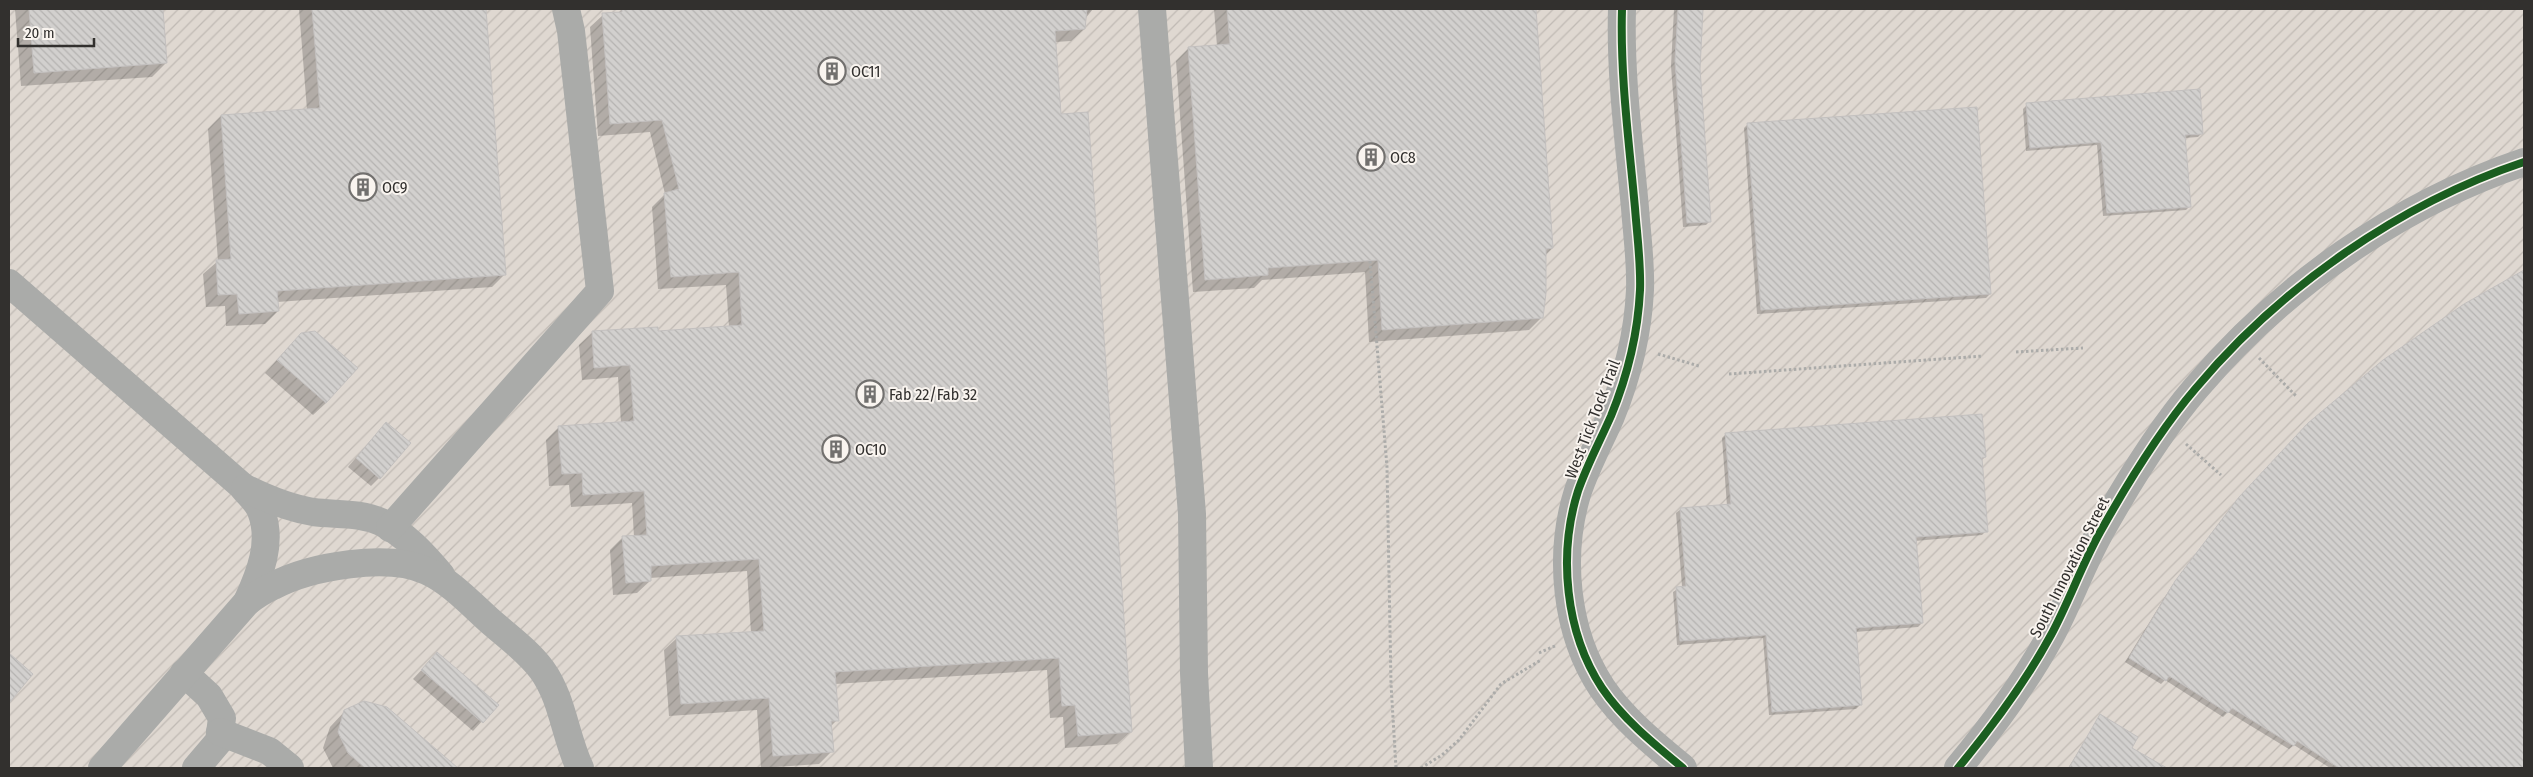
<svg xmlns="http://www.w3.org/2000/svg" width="2533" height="777" viewBox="0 0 2533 777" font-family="'Fira Sans Condensed',sans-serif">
<defs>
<pattern id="industrial-furrows" width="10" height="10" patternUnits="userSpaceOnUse" patternTransform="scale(1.25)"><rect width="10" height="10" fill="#dfd8d1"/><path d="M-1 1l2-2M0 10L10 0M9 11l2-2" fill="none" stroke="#c0bab4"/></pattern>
<pattern id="building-back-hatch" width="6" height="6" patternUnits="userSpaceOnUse" patternTransform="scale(1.25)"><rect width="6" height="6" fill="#d2d0ce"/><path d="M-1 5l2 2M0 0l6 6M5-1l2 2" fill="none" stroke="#b5b3b1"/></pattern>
</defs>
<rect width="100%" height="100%" fill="#eae7e4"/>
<rect fill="url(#industrial-furrows)" x="9" y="9" width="2515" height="759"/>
<g fill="#0003">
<path d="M15,9H162L166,63L152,77L21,86Z"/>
<path d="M299,9H485L505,274L492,287L277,302L278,311L265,324L226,326L225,306L206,307L203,274L218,261L208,129L221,116L307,110Z"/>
<path d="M622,9H1093L1085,19L1084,29L1071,41L1055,42L1060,115L1130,732L1117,744L1065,748L1063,717L1050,718L1047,670L835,684L837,720L830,727L832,751L819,764L761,768L757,710L669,716L664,650L677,638L751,633L747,571L650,578V581L637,593L613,595L610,550L623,537H634L632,503L571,507L569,485L549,486L546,440L559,427L621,423L618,377L582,380L579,345L592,333L657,332L729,327L726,285L658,289L652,207L665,194L650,132L598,136L590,27L603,15L617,14Z"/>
<path d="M1214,9H1535L1552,248L1545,255L1542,317L1529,330L1369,342L1365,272L1262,280L1254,288L1193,292L1176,61L1189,48L1217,46Z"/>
<path d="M1674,9H1702L1698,69L1710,221L1706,225L1683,227L1671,66Z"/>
<path d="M2027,105L2202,133L2198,137L2184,138L2190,206L2186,210L2103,216L2097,145L2026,151L2023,109Z"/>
<path d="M1748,124L1990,294L1986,298L1757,314L1744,128Z"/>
<path d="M2524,272V323L2521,325L2524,331V404L2517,409L2524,419V768H2330L2294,745L2289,749L2228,712L2223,717L2165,680L2161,684L2125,662L2171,587L2236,501L2465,305Z"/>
<path d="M301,334L326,403L313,415L265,373Z"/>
<path d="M378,432L379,478L371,486L348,467Z"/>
<path d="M1726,434L1985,457L1981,461L1986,531L1982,535L1915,541L1922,623L1918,627L1855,632L1860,705L1856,709L1769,715L1763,638L1677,645L1673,592L1682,586L1676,513L1681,509L1727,506L1722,438Z"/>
<path d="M429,662L497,705L473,731L413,679Z"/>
<path d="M386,709L456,768H333L323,748L330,727L345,711Z"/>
<path d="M2101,716L2130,748L2165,768H2068Z"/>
</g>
<g fill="url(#building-back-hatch)" stroke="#c3c0bf">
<path d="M29,9H163L167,63L34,73Z"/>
<path d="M312,9H486L506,275L277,291L279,311L239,314L237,294L218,295L216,260L231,259L221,115L320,108Z"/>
<path d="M622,9H1087L1085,29L1055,31L1061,114L1088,112L1132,732L1078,736L1075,705L1062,706L1059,658L835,672L839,721H831L834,752L773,756L769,698L681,704L676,636L764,631L759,559L651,566V581L626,583L622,536L647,535L644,491L583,495L582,473L562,474L558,426L634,421L630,365L594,368L592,331L658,327V331L742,325L739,272L671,277L664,193L679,189L662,120L610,124L602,13L622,12Z"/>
<path d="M1227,9H1536L1553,248L1546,249V293L1543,318L1382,330L1378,260L1268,268V275L1205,280L1188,47L1230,44Z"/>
<path d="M1678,9H1703L1700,69L1711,222L1687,223L1675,61Z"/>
<path d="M2200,89L2203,134L2185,135L2191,207L2107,213L2101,142L2030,148L2026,103Z"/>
<path d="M1977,107L1991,294L1761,310L1747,123Z"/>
<path d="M2524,270V768H2339L2297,741L2294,746L2232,708L2228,713L2169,676L2166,681L2129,658L2175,581L2239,497L2308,423L2383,360L2464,304Z"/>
<path d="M315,331L358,368L326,403L277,360L301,333Z"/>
<path d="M1982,414L1986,457L1982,458L1988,532L1916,537L1923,623L1856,628L1862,705L1772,712L1766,635L1680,641L1676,587L1686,586L1680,508L1731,504L1725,433Z"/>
<path d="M386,422L411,443L380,479L356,458Z"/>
<path d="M437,652L499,705L483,723L421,670Z"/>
<path d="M9,653L33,674L9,703Z"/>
<path d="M364,701L387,707L458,768H365L348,753L338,732L344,710Z"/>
<path d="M2100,714L2138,737L2132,748L2167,768H2069Z"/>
</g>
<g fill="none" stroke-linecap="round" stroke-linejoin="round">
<g stroke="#ababa9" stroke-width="3" stroke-dasharray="2.5 2.5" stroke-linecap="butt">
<path d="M1370,261L1387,467L1391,684L1396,768"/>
<path d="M2016,352L2083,348"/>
<path d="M1658,354L1699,366"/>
<path d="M2259,358L2297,397"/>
<path d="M1729,374L1983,356"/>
<path d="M2186,444L2221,475"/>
<path d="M1539,653L1555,646"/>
<path d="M1421,768L1442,755L1459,740L1501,684L1541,660"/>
</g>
<g stroke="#aaaba9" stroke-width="28">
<path d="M1152,9L1192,514L1194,673L1199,768"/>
<path d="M1622,9C1620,75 1629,142 1635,208C1637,235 1641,263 1640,290C1638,332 1627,377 1611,416C1600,441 1587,465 1578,491C1558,554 1565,632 1602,688C1623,719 1654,744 1683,768"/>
<path d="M9,283L242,486C247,493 258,502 261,511C273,542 260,574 247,602"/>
<path d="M245,488C267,499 289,508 313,512C336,515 359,512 381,522C405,534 424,555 441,575"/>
<path d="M390,528L600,291L571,31L566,9"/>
<path d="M184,673L209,696L222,718L219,741L196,768"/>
<path d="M220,732L269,751L290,768"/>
<path d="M102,768L247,602C255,596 264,590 273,586C311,566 388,553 427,571C451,582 471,604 490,621C507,636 528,651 542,670C563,699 565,737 580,768"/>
<path d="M1958,768C1992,727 2025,683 2051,635C2070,600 2083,561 2103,527C2130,479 2160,430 2196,388C2281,287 2399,204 2524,162"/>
</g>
<g stroke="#f9f4ef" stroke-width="11">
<g id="cycleway">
<path d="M1622,9C1620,75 1629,142 1635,208C1637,235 1641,263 1640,290C1638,332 1627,377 1611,416C1600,441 1587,465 1578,491C1558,554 1565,632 1602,688C1623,719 1654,744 1683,768"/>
<path d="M1958,768C1992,727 2025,683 2051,635C2070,600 2083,561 2103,527C2130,479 2160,430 2196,388C2281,287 2399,204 2524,162"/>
</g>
</g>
<use href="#cycleway" stroke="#1b5e20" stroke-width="8"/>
</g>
<defs>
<g id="building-ring" transform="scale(1.4375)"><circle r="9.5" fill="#f9f4ef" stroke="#72706e" stroke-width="1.5"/><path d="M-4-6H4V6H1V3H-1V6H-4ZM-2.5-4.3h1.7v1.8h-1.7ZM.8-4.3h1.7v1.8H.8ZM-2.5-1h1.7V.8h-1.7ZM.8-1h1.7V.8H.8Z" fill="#72706e"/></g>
</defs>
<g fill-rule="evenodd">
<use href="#building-ring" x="832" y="71"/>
<use href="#building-ring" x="1371" y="157"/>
<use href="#building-ring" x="363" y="187"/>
<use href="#building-ring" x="870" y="394"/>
<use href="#building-ring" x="836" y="449"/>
</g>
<g text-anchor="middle" stroke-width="4" stroke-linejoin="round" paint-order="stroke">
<g font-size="16" fill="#32302e" stroke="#f9f4ef" text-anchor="start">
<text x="851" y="77">OC11</text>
<text x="1390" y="163">OC8</text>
<text x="382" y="193">OC9</text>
<text x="889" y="400">Fab 22/Fab 32</text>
<text x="855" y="455">OC10</text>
</g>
<g font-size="16" fill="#32302e" stroke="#f9f4ef">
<text transform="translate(1592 419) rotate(-69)" y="6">West Tick Tock Trail</text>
<text transform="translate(2069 567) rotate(-63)" y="6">South Innovation Street</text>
</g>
</g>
<rect width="2533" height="777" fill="none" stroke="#32302e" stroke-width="20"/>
<path d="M18 38v8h76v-8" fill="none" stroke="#32302e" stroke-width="2.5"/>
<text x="25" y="38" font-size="15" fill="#32302e" stroke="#f9f4ef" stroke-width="4" paint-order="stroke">20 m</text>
</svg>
